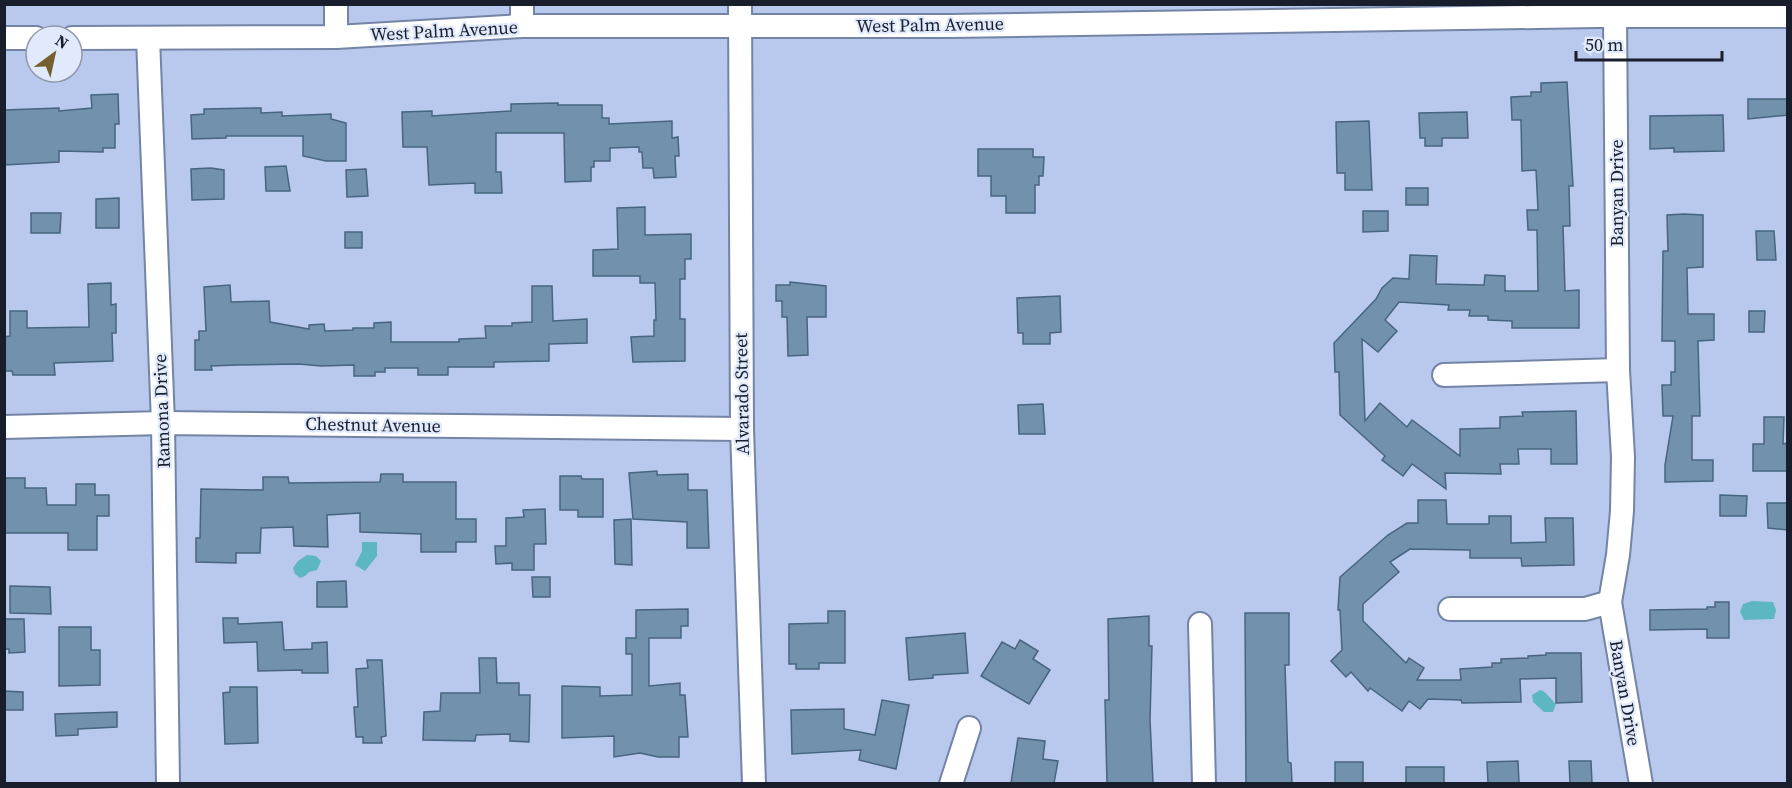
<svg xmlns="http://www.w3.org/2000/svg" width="1792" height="788" viewBox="0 0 1792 788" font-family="'Source Serif 4',serif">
<rect width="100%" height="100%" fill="#b8c9ed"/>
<g fill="#5cb7c1">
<path d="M362,542H377V556L365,571L355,565L362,551Z"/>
<path d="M307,555L316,556L321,561L317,570L309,572L305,576L300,578L295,574L293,568L298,561Z"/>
<path d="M1752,601L1773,602L1776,610L1774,619L1744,620L1740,612L1743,604Z"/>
<path d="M1540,690C1546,691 1551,700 1556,704L1553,712H1544L1533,702L1532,695Z"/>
</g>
<g fill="#7291ac" stroke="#47657e" stroke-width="1.5">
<path d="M1567,82L1573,186H1569L1570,226H1563L1565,291L1579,290V328H1512V321L1488,320V316H1469L1470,310H1448L1449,305L1399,302L1385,320L1397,331L1378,352L1362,339L1365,421L1380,403L1407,427L1412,420L1460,456V429L1500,428V417L1523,416L1522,412L1576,411L1577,464H1551V449H1518L1519,464H1500L1501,474L1445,473L1446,489L1412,464L1403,476L1382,460L1385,456L1340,415L1339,372H1335L1334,343L1376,299L1382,288L1393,278L1409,279L1410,255L1437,256L1436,284L1484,285L1485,275L1505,276V291H1538L1537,230H1528L1527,210H1538L1536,170L1522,171L1521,120H1512L1511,97L1531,96V92H1541V83Z"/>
<path d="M118,94L119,124H115V148H103V152L59,151V162L4,165V110L59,108V111L92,108L91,95Z"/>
<path d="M1748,99H1788V115L1748,119Z"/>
<path d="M558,103V105H602V118H609V124L672,121V138L678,137L679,156H675L676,177L654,178L653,168H643L642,152H639V147L610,148V161H594V167H591V181L565,182L564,133H496V172H501L502,193H475V183L429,185L427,147H403L402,112L432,111V116L511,111V104Z"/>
<path d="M261,108V113L282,112V116L331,114V119L346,123V161H326L303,156V136H226V138L192,139L191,115L204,114V109Z"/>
<path d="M1467,112L1468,138H1442V146H1425V138H1420L1419,113Z"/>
<path d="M1723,115L1724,151L1674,152V148L1650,149V116Z"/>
<path d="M1369,121L1372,190H1345V173H1337L1336,122Z"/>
<path d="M978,149H1033V157H1044L1043,176H1039V185H1035V213H1006V196H991V176H978Z"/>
<path d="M286,166L290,191H266L265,167Z"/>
<path d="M211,168L224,170V199L192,200L191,169Z"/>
<path d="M366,169L368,196L347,197L346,170Z"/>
<rect x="1406" y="188" width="22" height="17"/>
<path d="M119,198V228H96V199Z"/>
<path d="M645,207V235L691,234V259H685V279H680V319H685V361L633,362L631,337L654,336V320H656L655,283H640V276H593V250L618,249L617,208Z"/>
<path d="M1363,211H1388V231L1363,232Z"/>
<path d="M31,213H61L60,233H31Z"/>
<path d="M1684,214L1703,215V267L1687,268L1688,314H1714V340L1698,341L1700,416H1692V460H1713V481L1665,482V465L1673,416H1663L1662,385H1671V372H1675V341H1662L1663,251H1668L1667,215Z"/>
<path d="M1756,231H1774L1776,260H1757Z"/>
<rect x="345" y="232" width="17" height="16"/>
<path d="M790,282L826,286V317H807L808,355L788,356L787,317H782V301H776V285H790Z"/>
<path d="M111,283V305L116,304V333H112L113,361L54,363L55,375H13L12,371H4V337L10,336V311H27V328L89,327L88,284Z"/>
<path d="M230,285L231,302L269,301L270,322L309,329V325L324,324L325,331L353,330V328H374V323L391,322V342H459V339L486,338L485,326H512V323L532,322V286H552L553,321L587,319V343L549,344V361L494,362V367H448V375H418V368H385V372H375V376H354V365L321,366L299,364L236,365L211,366L212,370H195V340H199V331H206L204,287Z"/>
<path d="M1060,296L1061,332L1050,333V344H1023V333H1018L1017,298Z"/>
<path d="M1749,311H1765L1764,332H1749Z"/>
<path d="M1043,404L1045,434H1019L1018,405Z"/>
<path d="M1764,417H1784L1783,444L1788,443V471H1753V444H1764Z"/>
<path d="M657,471V475L688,474V490H707L709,548H687V522L633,519L629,473Z"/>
<path d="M381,474H403V482H456V519H476V542H456V552H421V534L360,532V513L327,515L328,547L294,546L293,527L261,528L260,553H236V563L196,562V538H200L201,489L263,490V477H288L289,483L380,482Z"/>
<path d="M560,476H581L582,479H603V517H578V510H560Z"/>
<path d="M4,478H25V488H46L47,505H76V484H95V495H109V516H97V550H68V533H4Z"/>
<path d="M1720,495L1747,496L1746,516H1720Z"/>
<path d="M1418,500H1446L1447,524H1489V516H1511V543L1546,542L1545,518H1573L1574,565L1522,566L1521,558H1470V550L1410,549L1390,562L1399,572L1363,604V621L1406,663L1409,658L1424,668L1417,680H1461L1460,669L1492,667V663H1501V659L1528,658V656L1546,655V653H1581L1582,702L1556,703V678L1520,679L1521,702L1462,703L1461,700L1428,699L1420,709L1409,701L1402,711L1370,688L1368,691L1351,672L1346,677L1331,661L1342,650L1340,610H1338L1340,577L1388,535L1407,523H1418Z"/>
<path d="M1767,503H1788V530L1768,528Z"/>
<path d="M545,509L546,544H534V570H512V563L496,564L495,546H506V518L524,517L523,510Z"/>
<path d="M631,519L632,565L615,564L614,520Z"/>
<path d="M532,577H550V597H533Z"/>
<path d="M346,581L347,607H317V582Z"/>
<path d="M10,586L50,587L51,614L10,613Z"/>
<path d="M1715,602H1729V638H1707V629L1650,630V610L1707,609V607H1715Z"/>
<path d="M688,609V626H681V638H649V686L680,683V695H685L688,737H679V757H658L640,753L614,757V736L562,738V686L600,687V696L632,695V654H626V638H636V610Z"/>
<path d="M828,611H845V663H819V669H796V664H789V624L828,623Z"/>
<path d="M1245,613H1289V665H1285L1288,762L1291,763L1292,783H1246Z"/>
<path d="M1149,616V646H1152L1150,720L1153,783H1107L1105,700H1109L1108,619Z"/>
<path d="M223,618H238V624L282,622L284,650L312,649V643L327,642L328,673H302V670L258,671L257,642L224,643Z"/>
<path d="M4,619H24L25,652L9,653V649H4Z"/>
<path d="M59,627H91V650H100V685L59,686Z"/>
<path d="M965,633L968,673L933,675V678L909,680L906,638Z"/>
<path d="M1020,640L1038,651L1033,659L1050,670L1029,704L981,676L1002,642L1015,649Z"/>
<path d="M479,658H496L497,683H519V695H530L529,742L510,741V734L476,735L475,741L423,740L424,712L440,711L441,693H480Z"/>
<path d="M367,660H382L386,736L381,737L382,743H363V737H356L354,707H358L356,669L368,668Z"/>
<path d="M230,687H257L258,743L225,744L223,693L230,692Z"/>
<path d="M4,691L23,692V710H4Z"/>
<path d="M882,700L909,705L896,769L859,760L861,750L792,754L791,710L844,709V729L875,735Z"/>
<path d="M117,712V727L78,729V735L56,736L55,714Z"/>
<path d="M1018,738L1045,741L1043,759L1058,761L1054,783H1011Z"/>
<path d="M1518,761L1519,783H1488L1487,762Z"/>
<path d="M1569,761H1591L1592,783H1570Z"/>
<rect x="1335" y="762" width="28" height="21"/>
<rect x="1406" y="767" width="38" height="16"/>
</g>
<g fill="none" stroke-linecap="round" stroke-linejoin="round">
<g stroke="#7484a5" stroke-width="26">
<g id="minor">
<path d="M336,4V37"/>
<path d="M522,4V26"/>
<path d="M740,4L742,429L754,784"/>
<path d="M1615,16L1618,370L1623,457L1622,511L1618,555L1610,602L1641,784"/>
<path d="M4,38H36"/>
<path d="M72,38L336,37L522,26H950L1597,16H1788"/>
<path d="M148,38L163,423L168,784"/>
<path d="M1444,375L1618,370"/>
<path d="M4,427L163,423L742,429"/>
<path d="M1450,609H1585L1610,602"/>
<path d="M1200,624L1204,784"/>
<path d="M951,784L969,728"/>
</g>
</g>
<use href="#minor" stroke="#fff" stroke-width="22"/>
</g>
<g text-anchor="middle" stroke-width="4.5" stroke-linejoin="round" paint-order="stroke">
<g font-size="18" fill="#181e2b" stroke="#e1eafc">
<text transform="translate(930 25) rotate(-1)" y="6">West Palm Avenue</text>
<text transform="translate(444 31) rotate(-3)" y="6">West Palm Avenue</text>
<text transform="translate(1617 193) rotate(-90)" y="6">Banyan Drive</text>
<text transform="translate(742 394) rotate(-91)" y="6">Alvarado Street</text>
<text transform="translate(162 411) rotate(-92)" y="6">Ramona Drive</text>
<text transform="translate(373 425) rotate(1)" y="6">Chestnut Avenue</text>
<text transform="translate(1625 693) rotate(80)" y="6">Banyan Drive</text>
</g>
</g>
<rect width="1792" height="788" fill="none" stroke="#181e2b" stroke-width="12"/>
<g transform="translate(54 54) rotate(33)"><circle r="28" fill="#e1eafc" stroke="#9198a8" stroke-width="1.5"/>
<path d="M0-4.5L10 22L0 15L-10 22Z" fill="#765f2f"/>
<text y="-9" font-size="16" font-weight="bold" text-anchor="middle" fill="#181e2b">N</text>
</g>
<path d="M1576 51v9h146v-9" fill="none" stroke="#181e2b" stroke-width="3"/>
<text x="1585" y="51" font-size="18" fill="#181e2b" stroke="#e1eafc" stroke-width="4.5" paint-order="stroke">50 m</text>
</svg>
